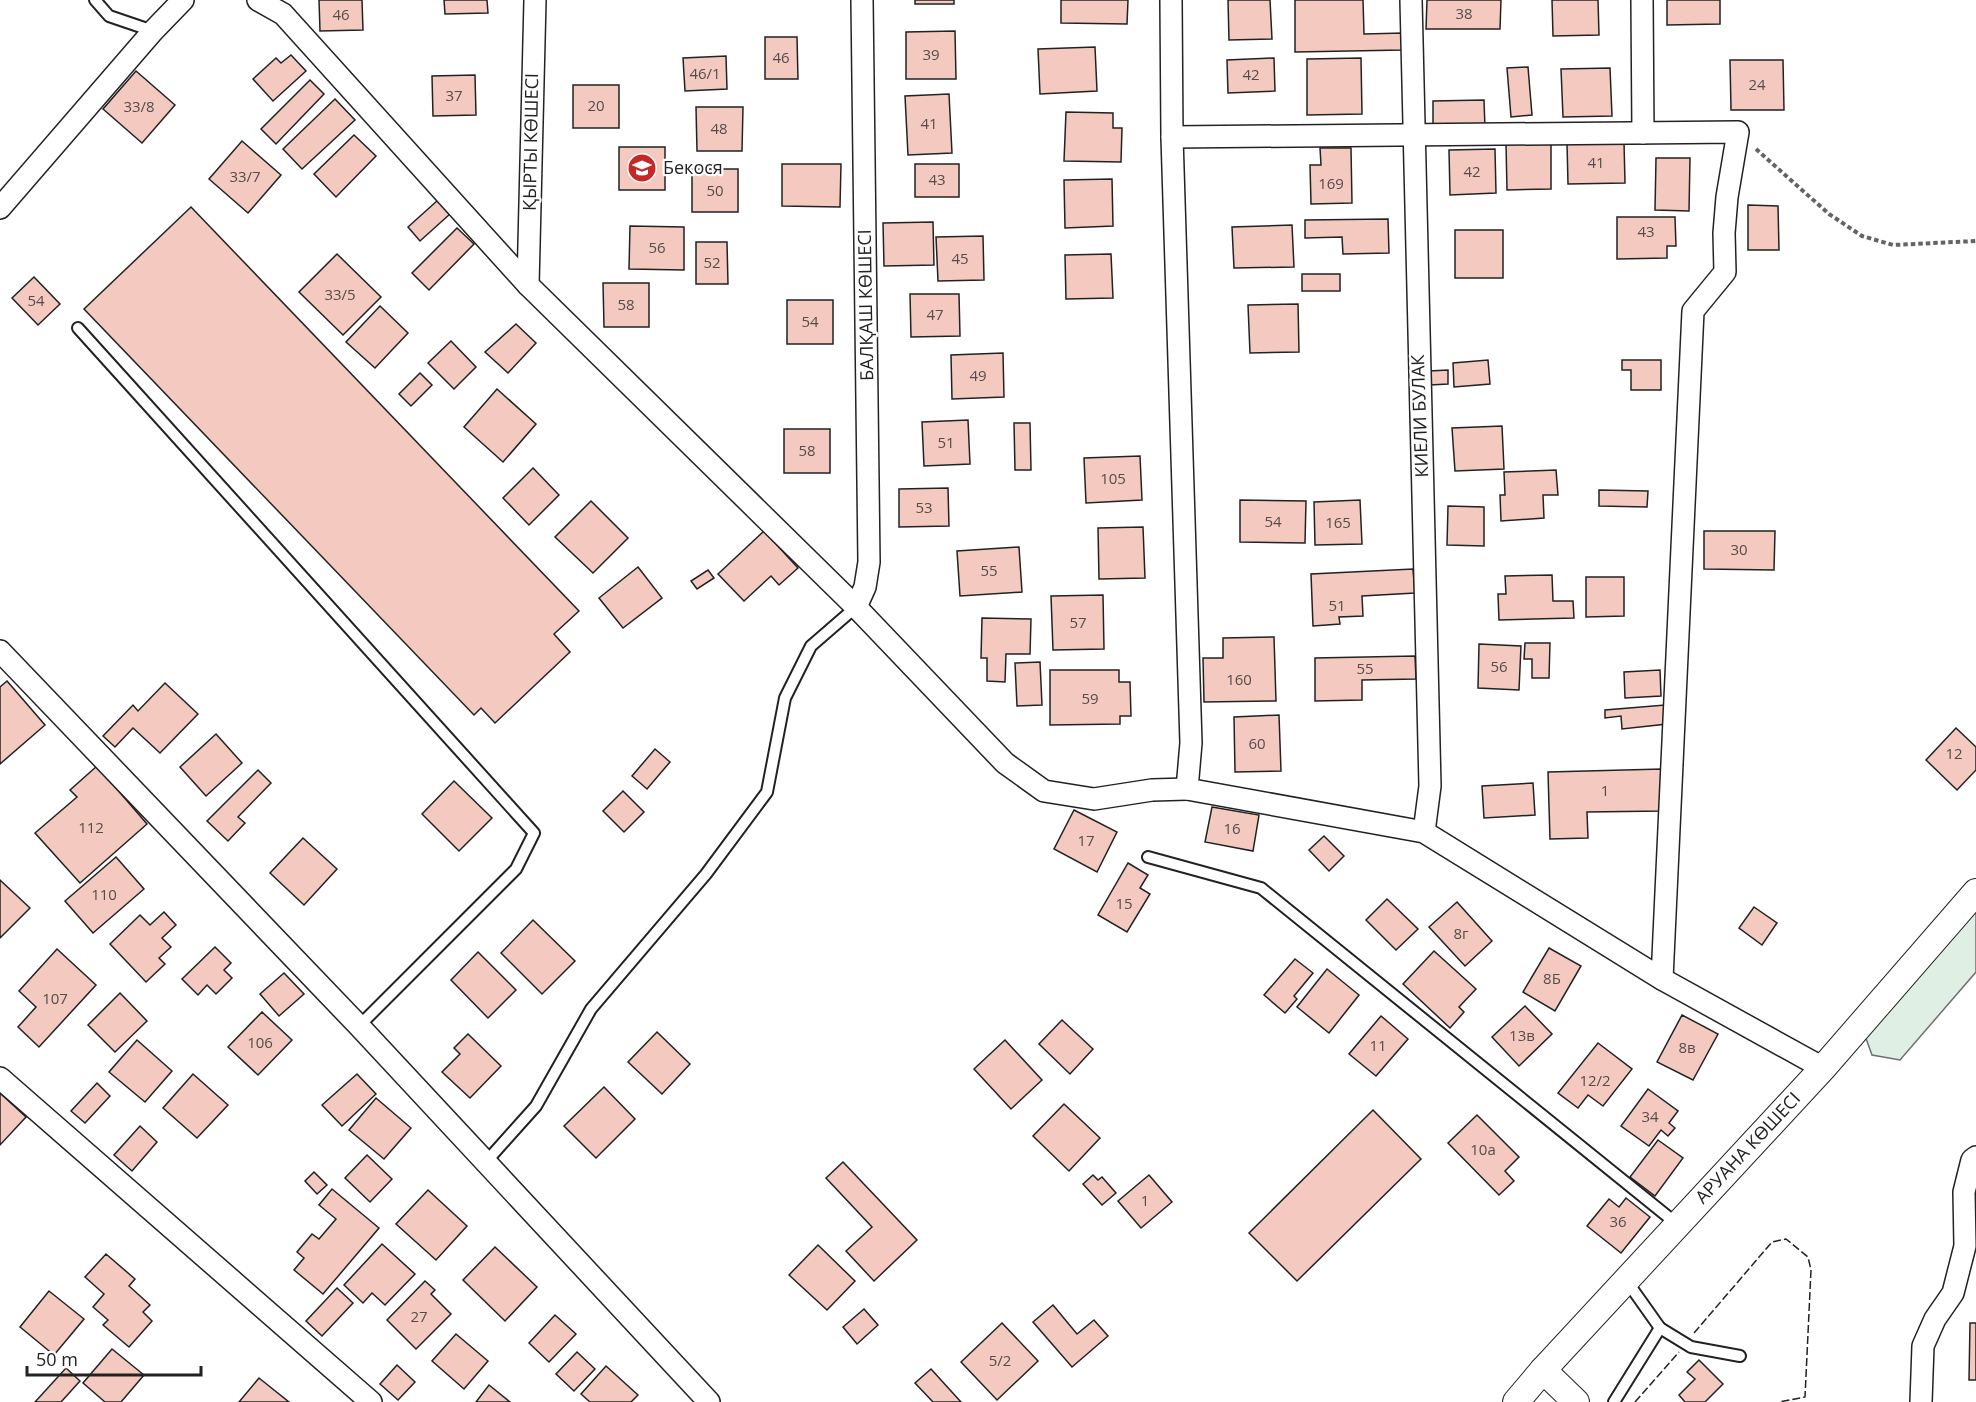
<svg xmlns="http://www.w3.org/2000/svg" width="1976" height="1402" viewBox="0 0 1976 1402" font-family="'Open Sans',sans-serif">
<rect width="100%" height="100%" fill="#fff"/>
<path fill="#e0efe3" stroke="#6f6f6f" stroke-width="1.5" d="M1976,907V972L1900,1060L1872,1055L1864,1033Z"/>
<g fill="#f3c9c0" stroke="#222" stroke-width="1.5">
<path d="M319,0H362L363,30L320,31Z"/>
<path d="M444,0H487L488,13L445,14Z"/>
<rect x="915" y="0" width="39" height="4"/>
<path d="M1061,0H1128L1127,24L1061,23Z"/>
<path d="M1228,0H1270L1272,39L1229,40Z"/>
<path d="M1295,0H1363L1364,34L1403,33V50L1295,52Z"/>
<path d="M1427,0H1501L1500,29H1426Z"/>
<path d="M1552,0H1598L1599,35L1553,36Z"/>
<path d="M1667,0H1720V24L1667,25Z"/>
<path d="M955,31L956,79H906V32Z"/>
<path d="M765,37H797L798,79H765Z"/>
<path d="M1095,47L1097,91L1040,94L1038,49Z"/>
<path d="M291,55L306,71L273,101L253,79L276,58L281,63Z"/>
<path d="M726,56L727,89L685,91L683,58Z"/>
<path d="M1274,58L1275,91L1228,93L1227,60Z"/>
<path d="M1361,58L1362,114L1307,115V59Z"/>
<path d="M1730,60H1783L1784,110H1731Z"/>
<path d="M1528,67L1532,115L1511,117L1507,68Z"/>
<path d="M1610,68L1612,116L1563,117L1561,69Z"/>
<path d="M136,71L175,105L142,143L103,109Z"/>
<path d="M475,75L476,115L433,116L432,76Z"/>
<path d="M310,80L324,94L276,144L261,129Z"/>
<rect x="573" y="85" width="46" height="43"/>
<path d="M949,94L952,153L908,155L905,96Z"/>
<path d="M335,99L355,120L302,169L283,149Z"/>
<path d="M1484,100L1485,128L1433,129V101Z"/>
<path d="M696,107H743L742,151H697Z"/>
<path d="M1066,112L1113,113V128H1122L1121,162L1064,161Z"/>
<path d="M354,135L376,156L336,197L314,174Z"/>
<path d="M242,141L281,175L248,213L209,179Z"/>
<path d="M1624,142L1625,183L1568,184L1567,143Z"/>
<path d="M1506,144H1551V189L1507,190Z"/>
<rect x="619" y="147" width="46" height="43"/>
<path d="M1320,148H1351L1352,203L1311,204L1310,165H1321Z"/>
<path d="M1495,149L1496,193L1450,195L1449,150Z"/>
<path d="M1656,158H1690L1689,211L1655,210Z"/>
<path d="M782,164H841L840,207L782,206Z"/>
<rect x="915" y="164" width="44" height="33"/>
<rect x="692" y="169" width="46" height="43"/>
<path d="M1112,179L1113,226L1065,228L1064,180Z"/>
<path d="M438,200L450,214L420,241L408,227Z"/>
<path d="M1748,205L1778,206L1779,250H1748Z"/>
<path d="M191,207L579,611L554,634L570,652L495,723L481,708L474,715L84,309Z"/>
<path d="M1617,217H1675L1676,246H1667V258L1617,259Z"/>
<path d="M1388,219L1389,253L1343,254L1342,237L1305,238V220Z"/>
<path d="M933,222L934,265L884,266L883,223Z"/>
<path d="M1292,225L1294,267L1234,268L1232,227Z"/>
<path d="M630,226L684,227V270L629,269Z"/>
<path d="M457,228L474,244L429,290L412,273Z"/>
<rect x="1455" y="230" width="48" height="48"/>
<path d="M983,236L984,280L938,281L936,237Z"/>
<path d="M696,242H727L728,284H696Z"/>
<path d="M337,254L381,297L343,335L299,292Z"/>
<path d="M1111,254L1113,298L1066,299L1065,255Z"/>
<rect x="1302" y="274" width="38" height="17"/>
<path d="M34,277L60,304L38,325L12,298Z"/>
<path d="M603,283H649V327H604Z"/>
<path d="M910,294H959L960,336L911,337Z"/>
<rect x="787" y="300" width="46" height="44"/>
<path d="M1298,304L1299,352L1250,353L1248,305Z"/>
<path d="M380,306L408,333L375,368L346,342Z"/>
<path d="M516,324L536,343L508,373L485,352Z"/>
<path d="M451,341L476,367L454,389L428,363Z"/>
<path d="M1003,353L1004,397L952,399L951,355Z"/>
<path d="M1488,360L1490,384L1454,387L1453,363Z"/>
<path d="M1622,360H1661V390H1631V370H1622Z"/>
<path d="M1448,370V384L1430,385L1429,371Z"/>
<path d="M420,373L432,385L411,406L399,394Z"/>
<path d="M497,389L536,424L503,462L464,427Z"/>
<path d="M968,420L970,464L924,466L922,422Z"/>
<path d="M1014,423H1030L1031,470H1015Z"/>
<path d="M1502,426L1504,469L1455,471L1452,428Z"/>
<rect x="784" y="429" width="46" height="44"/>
<path d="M1140,456L1142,500L1086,503L1084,458Z"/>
<path d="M533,468L559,495L529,525L503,498Z"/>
<path d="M1556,470L1558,495H1543L1544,518L1501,521L1500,495H1505L1504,472Z"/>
<path d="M948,488L949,526L899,527V489Z"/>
<path d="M1599,490L1648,491L1647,507L1599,506Z"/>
<path d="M1240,500L1306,501L1305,543L1240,542Z"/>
<path d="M1360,500L1362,544L1315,545L1314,502Z"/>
<path d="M591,501L628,538L593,573L555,537Z"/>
<path d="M1448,506L1484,507V546L1447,545Z"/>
<path d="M1143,527L1145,578L1099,579L1098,528Z"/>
<path d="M764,531L798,568L779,585L771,576L744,601L718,574Z"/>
<path d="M1704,531H1775L1774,570L1704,569Z"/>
<path d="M1019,547L1022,592L960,596L957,551Z"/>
<path d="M638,567L662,598L623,628L599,598Z"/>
<path d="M1413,569L1415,593L1362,596L1363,616L1339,617L1340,624L1313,626L1311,574Z"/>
<path d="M708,570L714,578L697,589L691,581Z"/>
<path d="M1552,575L1553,601H1573L1574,618L1499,620L1498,594H1506L1505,576Z"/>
<path d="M1586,577H1624V616L1586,617Z"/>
<path d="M1103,595L1104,649L1053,650L1051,596Z"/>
<path d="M982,618L1031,619L1030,654H1006L1005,682L987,681V658H981Z"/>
<path d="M1274,637L1276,701L1204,702L1203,658H1223V638Z"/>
<path d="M1525,643H1550L1549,678H1532V659H1524Z"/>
<path d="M1479,644L1521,646L1519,690L1478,688Z"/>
<path d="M1415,656L1416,679L1362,680V700L1315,701V658Z"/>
<path d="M1040,662L1042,705L1017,706L1015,663Z"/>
<path d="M1050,670H1119V682H1130L1131,716H1120V724L1050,725Z"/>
<path d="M1660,670L1661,696L1625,698L1624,672Z"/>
<path d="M7,681L45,725L0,764V687Z"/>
<path d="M165,683L198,714L160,753L133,728L115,747L103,736L133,705L138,711Z"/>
<path d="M1665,705L1667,724L1622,729L1621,716L1605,718V710Z"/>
<path d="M1279,715L1281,771L1235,772L1234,717Z"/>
<path d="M1956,728L1976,747V770L1957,790L1926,760Z"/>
<path d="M216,734L242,763L206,796L180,767Z"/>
<path d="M655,749L670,762L647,789L632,776Z"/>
<path d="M97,766L147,824L80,883L35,833L77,797L70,790Z"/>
<path d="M1662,769L1663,811L1587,812L1588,838L1550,839L1548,772Z"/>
<path d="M258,770L271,783L238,817L245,823L228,841L207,821Z"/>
<path d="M454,781L492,818L459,851L422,814Z"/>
<path d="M1533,783L1535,815L1484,818L1482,786Z"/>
<path d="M623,791L644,812L624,832L603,811Z"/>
<path d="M1212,807L1259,815L1253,851L1205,842Z"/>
<path d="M1074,810L1117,832L1097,872L1054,849Z"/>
<path d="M1324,836L1344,856L1329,871L1309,850Z"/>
<path d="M303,838L337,869L304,905L270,873Z"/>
<path d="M116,857L144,889L93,933L65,901Z"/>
<path d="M1128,863L1148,875L1140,888L1150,894L1127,932L1098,915Z"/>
<path d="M0,880L30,908L0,938Z"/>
<path d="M1387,899L1418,929L1396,950L1366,920Z"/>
<path d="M1457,902L1492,941L1465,966L1429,927Z"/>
<path d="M1754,907L1777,923L1762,945L1739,928Z"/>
<path d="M164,912L176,925L162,938L171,947L159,958L165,964L146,982L110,944L140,915L150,925Z"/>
<path d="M533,920L575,961L542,994L501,953Z"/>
<path d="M215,947L231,963L224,970L232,978L216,994L207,985L198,995L182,979Z"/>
<path d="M1549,948L1581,966L1555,1011L1523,992Z"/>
<path d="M57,949L96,985L39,1047L18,1027L36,1007L19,991Z"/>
<path d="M1434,951L1476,989L1459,1007L1464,1012L1450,1028L1403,984Z"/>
<path d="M478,952L516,990L488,1018L451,980Z"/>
<path d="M1295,959L1313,973L1294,996L1297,999L1285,1013L1264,995Z"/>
<path d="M1327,969L1359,995L1329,1033L1297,1007Z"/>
<path d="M284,973L304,994L279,1016L260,994Z"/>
<path d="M120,993L147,1021L115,1052L88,1025Z"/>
<path d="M1525,1006L1552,1034L1519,1066L1492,1037Z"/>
<path d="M262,1012L292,1040L258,1075L228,1047Z"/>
<path d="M1682,1015L1718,1034L1693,1080L1657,1062Z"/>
<path d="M1381,1016L1408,1039L1376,1076L1349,1054Z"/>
<path d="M1062,1020L1093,1049L1070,1074L1039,1044Z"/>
<path d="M657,1032L690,1064L662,1094L628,1062Z"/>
<path d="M468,1034L501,1066L470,1098L442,1072L460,1054L454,1048Z"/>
<path d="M137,1040L172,1071L145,1102L109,1072Z"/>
<path d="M1005,1040L1042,1080L1011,1109L974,1069Z"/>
<path d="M1598,1043L1632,1069L1603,1106L1588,1095L1578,1108L1558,1093Z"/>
<path d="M193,1074L228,1105L197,1138L163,1108Z"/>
<path d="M357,1074L376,1094L342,1126L322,1105Z"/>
<path d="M97,1083L110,1096L85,1123L71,1111Z"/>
<path d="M604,1087L635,1119L596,1158L564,1126Z"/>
<path d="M1648,1089L1678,1111L1669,1123L1675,1128L1668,1136L1661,1130L1649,1146L1621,1126Z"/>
<path d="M0,1093L26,1117L0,1145Z"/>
<path d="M376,1098L411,1128L384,1159L349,1130Z"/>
<path d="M1064,1104L1100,1138L1069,1171L1033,1136Z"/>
<path d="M1373,1110L1421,1159L1297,1281L1249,1233Z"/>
<path d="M1477,1115L1519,1157L1505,1171L1514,1181L1499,1195L1448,1143Z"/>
<path d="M140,1126L157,1142L132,1171L114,1155Z"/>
<path d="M1658,1140L1683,1158L1655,1196L1630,1177Z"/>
<path d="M367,1155L392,1179L370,1202L345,1178Z"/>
<path d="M843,1162L917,1240L874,1281L846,1251L872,1227L826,1178Z"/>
<path d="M314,1172L327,1185L317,1194L305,1181Z"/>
<path d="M1093,1175L1098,1180L1102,1177L1116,1193L1102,1205L1083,1184Z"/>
<path d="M1149,1175L1172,1202L1141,1228L1118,1201Z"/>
<path d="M332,1189L379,1228L323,1294L294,1270L304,1258L297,1252L312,1234L319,1239L336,1219L319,1205Z"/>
<path d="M428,1190L467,1226L436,1260L396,1224Z"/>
<path d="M1626,1198L1650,1217L1621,1253L1587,1226L1609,1199L1619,1207Z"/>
<path d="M382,1244L415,1274L385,1305L372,1293L363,1303L344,1285Z"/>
<path d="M818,1245L855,1281L827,1310L789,1275Z"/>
<path d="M495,1247L537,1287L505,1321L463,1280Z"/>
<path d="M106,1254L135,1279L129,1286L150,1305L143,1312L152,1321L129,1347L103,1325L108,1320L93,1307L104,1294L85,1277Z"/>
<path d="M425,1281L435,1290L431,1294L451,1314L416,1349L387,1320Z"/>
<path d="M337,1288L353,1303L322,1336L306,1321Z"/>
<path d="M49,1291L84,1319L54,1355L20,1327Z"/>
<path d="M1053,1305L1077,1334L1094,1320L1108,1336L1072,1367L1033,1322Z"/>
<path d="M864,1309L878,1325L857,1344L843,1327Z"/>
<path d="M555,1315L576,1334L549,1362L529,1343Z"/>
<path d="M1002,1323L1038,1361L997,1400L961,1362Z"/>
<path d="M1970,1323H1976V1380H1969Z"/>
<path d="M456,1334L488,1361L464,1389L432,1361Z"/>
<path d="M112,1349L144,1375L121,1402H105L83,1383Z"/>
<path d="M577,1352L595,1369L574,1391L556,1374Z"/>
<path d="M1699,1360L1723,1384L1705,1402H1685L1679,1395L1695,1379L1687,1372Z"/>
<path d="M397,1365L415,1382L398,1400L380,1384Z"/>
<path d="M606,1366L638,1395L631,1402H590L581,1394Z"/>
<path d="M66,1368L80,1381L61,1402H35Z"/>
<path d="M931,1369L961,1402H933L915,1383Z"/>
<path d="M259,1378L289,1402H239Z"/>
<path d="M489,1385L510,1402H476Z"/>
</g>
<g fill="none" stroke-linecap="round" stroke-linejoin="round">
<g stroke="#222" stroke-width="14">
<g id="service">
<path d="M95,0L109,16L153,31"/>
<path d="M78,328L534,833L516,869L359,1026"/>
<path d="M1148,857L1261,888L1677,1224"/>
<path d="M485,1163L536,1106L591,1009L706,874L767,792L785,698L811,646L856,607"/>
<path d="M1660,1328L1691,1347L1740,1356"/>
<path d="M1614,1402L1660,1328L1626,1280"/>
</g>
</g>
<g stroke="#222" stroke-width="24">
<g id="minor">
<path d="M258,0L283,14L528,285L856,607L1005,763L1044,791L1094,799L1152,790L1187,789"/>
<path d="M1171,0L1172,137L1191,743L1187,789L1424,832L1662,979L1823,1068"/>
<path d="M1411,0L1430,786L1424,832"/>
<path d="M1642,0L1643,133"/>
<path d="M1172,137L1738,132L1727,197L1724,233L1725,272L1693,311L1662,979"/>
<path d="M0,208L153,31L183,0"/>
<path d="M528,285L535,0"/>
<path d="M856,607L865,587L869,562L862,0"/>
<path d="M0,651L359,1026L709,1402"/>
<path d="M0,1078L371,1402"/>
<path d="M1921,1402L1923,1346L1935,1319L1953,1293L1965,1246L1964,1192L1972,1160L1976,1157"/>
</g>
</g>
<g stroke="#222" stroke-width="28">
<g id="tertiary">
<path d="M1543,1370L1576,1402"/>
<path d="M1516,1402L1543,1370L1823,1068L1976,892"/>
</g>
</g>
<path stroke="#646464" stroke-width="4" stroke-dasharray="4.5 3" stroke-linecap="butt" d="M1756,149L1829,214L1862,236L1893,245L1976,241"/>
<use href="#service" stroke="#fff" stroke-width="10"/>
<use href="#minor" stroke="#fff" stroke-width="21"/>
<use href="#tertiary" stroke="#fff" stroke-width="26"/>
<g stroke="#222" stroke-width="1.5" stroke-dasharray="8 3" stroke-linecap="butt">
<path d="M1694,1333L1772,1242L1786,1239L1808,1257L1811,1270L1805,1397L1779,1402"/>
<path d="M1635,1402L1679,1352"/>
</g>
</g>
<defs>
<g id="school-disc" transform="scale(1.5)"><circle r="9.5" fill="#c62828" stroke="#fff"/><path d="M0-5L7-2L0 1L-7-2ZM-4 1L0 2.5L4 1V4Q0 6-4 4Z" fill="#fff"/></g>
</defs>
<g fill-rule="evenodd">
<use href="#school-disc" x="642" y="168"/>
</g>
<g text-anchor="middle" stroke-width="4.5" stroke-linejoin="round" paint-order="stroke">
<g font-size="15" fill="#564c4a">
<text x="1464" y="19">38</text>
<text x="341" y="20">46</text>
<text x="931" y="60">39</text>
<text x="781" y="63">46</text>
<text x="705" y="79">46/1</text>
<text x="1251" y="80">42</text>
<text x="1757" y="90">24</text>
<text x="454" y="101">37</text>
<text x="596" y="111">20</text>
<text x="139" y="112">33/8</text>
<text x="929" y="129">41</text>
<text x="719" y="134">48</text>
<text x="1596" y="168">41</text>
<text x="1472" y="177">42</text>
<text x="245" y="182">33/7</text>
<text x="937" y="185">43</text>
<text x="1331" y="189">169</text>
<text x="715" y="196">50</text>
<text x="1646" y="237">43</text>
<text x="657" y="253">56</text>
<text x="960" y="264">45</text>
<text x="712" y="268">52</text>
<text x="340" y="300">33/5</text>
<text x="36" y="306">54</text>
<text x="626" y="310">58</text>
<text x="935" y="320">47</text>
<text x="810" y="327">54</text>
<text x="978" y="381">49</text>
<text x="946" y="448">51</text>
<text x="807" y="456">58</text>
<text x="1113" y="484">105</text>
<text x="924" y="513">53</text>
<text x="1273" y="527">54</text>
<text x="1338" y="528">165</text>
<text x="1739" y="555">30</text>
<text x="989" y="576">55</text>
<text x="1337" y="611">51</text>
<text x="1078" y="628">57</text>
<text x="1499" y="672">56</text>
<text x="1365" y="674">55</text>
<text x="1239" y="685">160</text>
<text x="1090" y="704">59</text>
<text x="1257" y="749">60</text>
<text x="1954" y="759">12</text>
<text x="1605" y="796">1</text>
<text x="91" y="833">112</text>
<text x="1232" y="834">16</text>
<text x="1086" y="846">17</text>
<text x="104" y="900">110</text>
<text x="1124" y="909">15</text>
<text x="1461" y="939">8г</text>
<text x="1552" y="984">8Б</text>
<text x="55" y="1004">107</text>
<text x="1522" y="1041">13в</text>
<text x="260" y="1048">106</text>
<text x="1378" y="1051">11</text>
<text x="1687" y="1053">8в</text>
<text x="1595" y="1086">12/2</text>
<text x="1650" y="1122">34</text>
<text x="1483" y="1155">10а</text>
<text x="1145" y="1206">1</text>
<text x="1618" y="1227">36</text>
<text x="419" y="1322">27</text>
<text x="1000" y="1366">5/2</text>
</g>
<g font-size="18" fill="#222" stroke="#fff">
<text transform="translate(531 142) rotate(-89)" y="6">ҚЫРТЫ КӨШЕСІ</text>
<text transform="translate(866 305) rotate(-91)" y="6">БАЛҚАШ КӨШЕСІ</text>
<text transform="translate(1420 416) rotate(-92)" y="6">КИЕЛИ БУЛАК</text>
<text transform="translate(1748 1148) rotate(-47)" y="6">АРУАНА КӨШЕСІ</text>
</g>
<g font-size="18" fill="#222" stroke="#fff" text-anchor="start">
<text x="663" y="174">Бекося</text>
</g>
</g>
<path d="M27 1366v9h174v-9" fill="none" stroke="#222222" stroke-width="3"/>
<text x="36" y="1366" font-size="18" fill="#222222" stroke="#ffffff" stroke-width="4.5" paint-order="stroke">50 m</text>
</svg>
